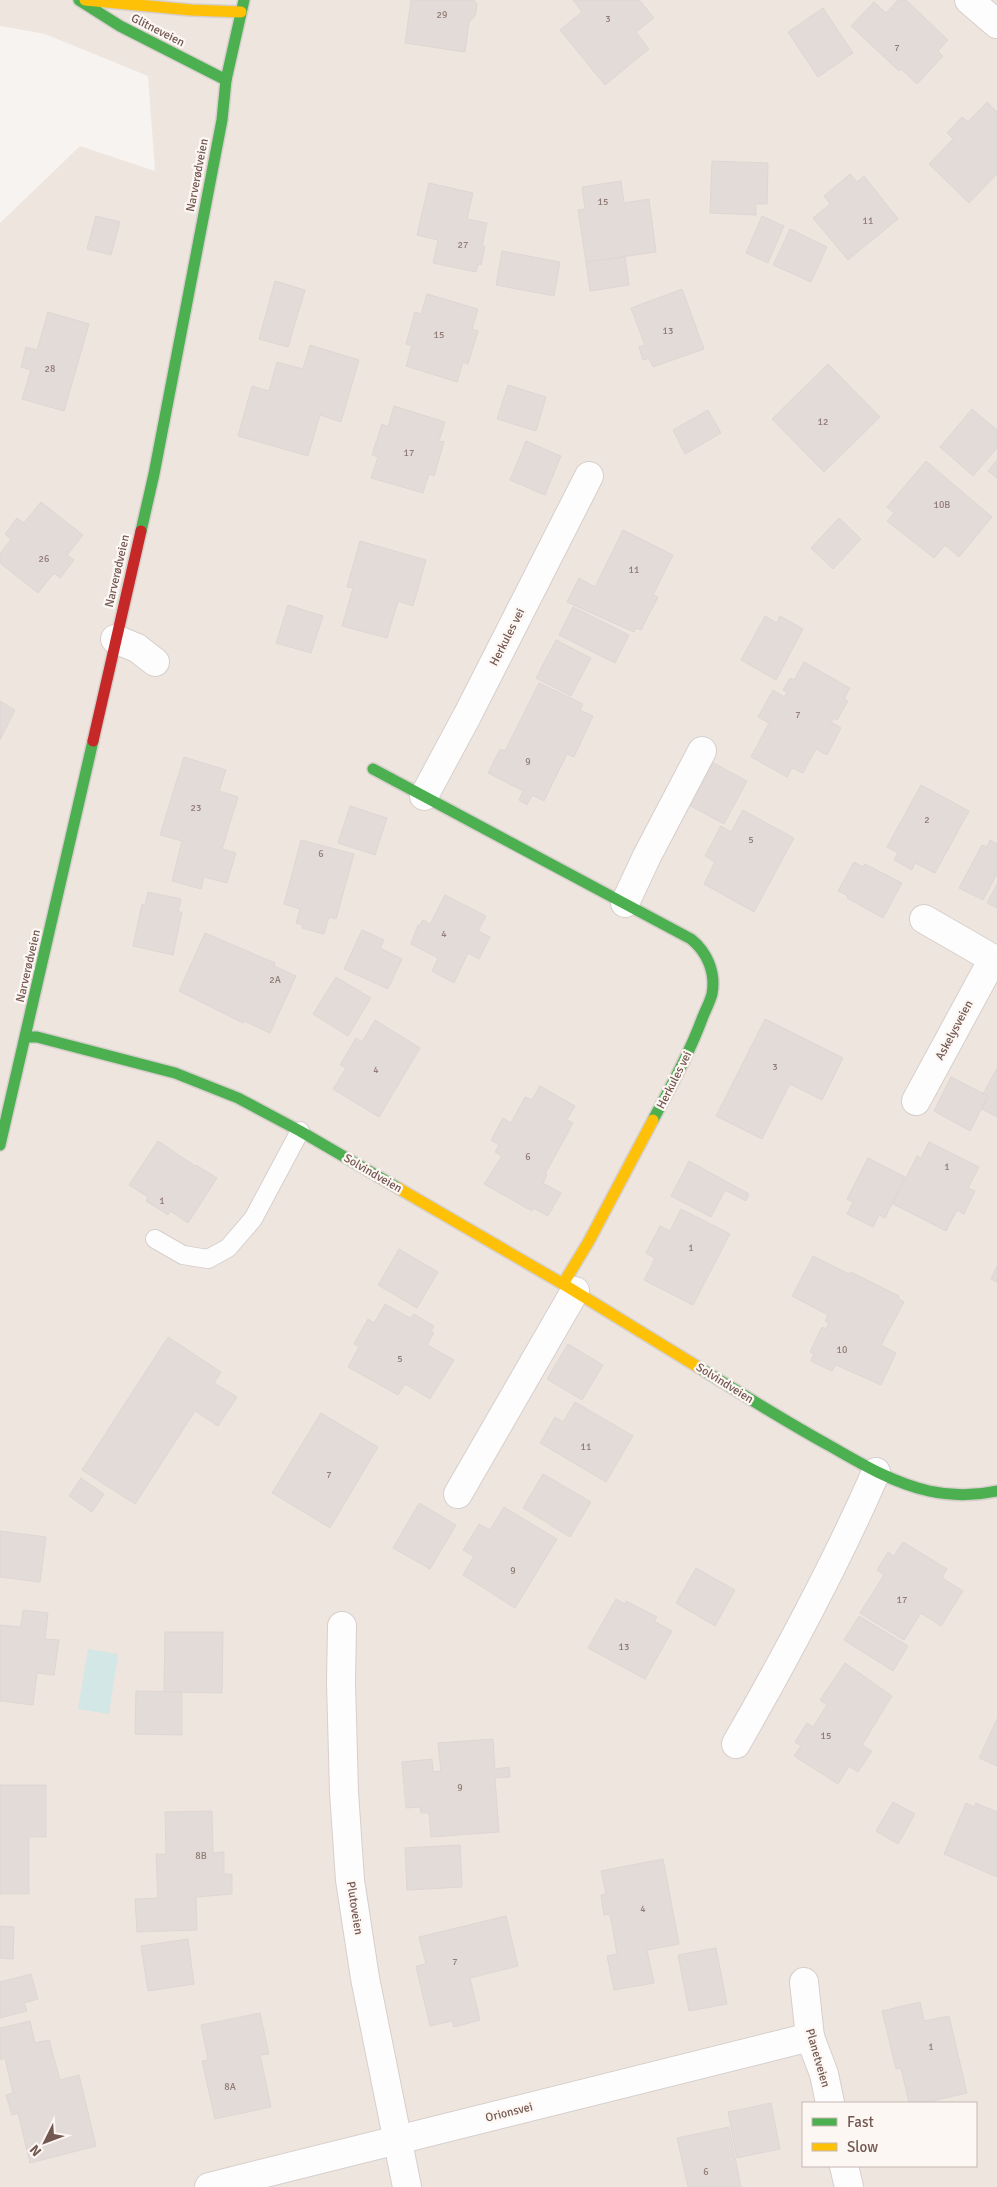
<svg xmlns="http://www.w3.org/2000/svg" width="997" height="2187" viewBox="0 0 997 2187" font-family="Signika,sans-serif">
<rect width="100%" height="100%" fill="#f6f3f0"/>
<path fill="#eee5df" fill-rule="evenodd" d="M0,0H997V2187H0V223L80,146L155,171L148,76L45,34L0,26ZM803,2103H976V2166H803Z"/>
<path fill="#d2e7e6" d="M88,1649L118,1654L109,1714L78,1709Z"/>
<g fill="#e3dbd7" stroke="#dfd6d3">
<path d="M411,0H474L477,4L475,16L469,22L465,52L405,43Z"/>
<path d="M573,0H639L654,18L636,32L649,49L605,85L560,30L582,12Z"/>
<path d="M898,0H906L948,40L938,51L943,56L917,84L901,69L899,71L851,26L874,2L886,13Z"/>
<path d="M823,8L853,53L818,77L788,32Z"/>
<path d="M987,102L997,112V174L969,203L929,164L953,139L947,133L962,117L968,122Z"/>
<path d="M712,161L768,163L767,204H756V215L710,213Z"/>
<path d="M850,174L857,182L864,176L898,219L848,260L813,218L830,204L824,196Z"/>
<path d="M621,181L624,203L649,199L656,252L586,262L578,210L585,209L582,187Z"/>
<path d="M429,183L473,193L467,219L487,223L482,246H485L481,265L478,264L476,272L433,263L438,240L417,235Z"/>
<path d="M96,216L120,222L111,255L87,249Z"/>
<path d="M762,216L784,226L768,263L746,253Z"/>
<path d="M790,229L827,247L811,282L773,265Z"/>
<path d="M502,251L560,262L554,296L496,285Z"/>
<path d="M625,257L629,285L590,291L586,262Z"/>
<path d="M275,281L305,290L288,347L259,339Z"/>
<path d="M682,289L704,349L653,367L649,358L643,360L639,347L645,345L631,308Z"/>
<path d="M427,294L478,309L472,329L478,331L468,364L463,362L457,382L406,366L412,346L406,344L415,312L421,314Z"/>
<path d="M48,312L89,324L64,411L22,399L31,370L21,367L26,347L37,350Z"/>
<path d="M310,345L359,360L341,422L320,415L308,456L238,436L252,386L269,391L277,362L303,369Z"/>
<path d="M828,364L880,417L824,472L772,419Z"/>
<path d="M508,385L546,397L536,431L497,419Z"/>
<path d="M394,406L445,422L439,441L444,442L434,476L429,474L423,493L371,478L378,457L372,455L382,424L388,427Z"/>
<path d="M972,409L997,430V448L973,476L940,447Z"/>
<path d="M708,410L721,433L685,454L673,430Z"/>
<path d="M526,441L561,456L545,495L510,480Z"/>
<path d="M997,460V478L988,471Z"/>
<path d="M926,461L992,517L959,557L945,545L934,558L887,521L894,513L887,507Z"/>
<path d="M41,502L83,535L67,555L74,560L60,578L54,573L38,593L0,563V554L11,539L5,534L17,518L24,523Z"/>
<path d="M839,518L861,539L833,569L811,548Z"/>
<path d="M623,530L673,555L653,595L658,597L641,630L636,628L634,632L567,602L579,578L595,587Z"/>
<path d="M360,541L426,560L413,606L398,601L387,638L342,626L353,588L347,587Z"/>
<path d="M288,605L323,616L311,653L276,643Z"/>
<path d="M573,607L629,635L615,663L559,635Z"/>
<path d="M765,616L777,623L780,616L803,629L776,680L741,660Z"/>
<path d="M556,640L591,658L571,696L536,678Z"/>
<path d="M804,662L850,688L844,699L848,701L837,720L834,718L831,722L841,728L827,755L816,749L803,773L792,768L787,777L751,757L769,723L758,717L773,690L784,697L787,692L783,690L790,678L794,680Z"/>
<path d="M539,683L583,704L580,710L593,716L574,757L567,754L544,801L532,795L527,805L519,800L523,791L488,773L500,749L505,751Z"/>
<path d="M0,701L15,710L0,740Z"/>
<path d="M184,757L226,770L219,791L238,797L222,849L236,853L227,883L204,877L201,889L172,881L182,841L160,835Z"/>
<path d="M710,761L747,781L724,824L687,804Z"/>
<path d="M921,785L969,811L935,873L915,863L912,870L894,860L898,853L887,847Z"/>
<path d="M350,806L387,818L375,855L338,843Z"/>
<path d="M743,810L794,838L754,912L704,884L715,862L705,856L721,826L731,832Z"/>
<path d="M301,840L354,854L336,919L329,917L324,934L302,928L303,925L296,923L300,909L284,904Z"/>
<path d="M990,840L997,844V874L983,900L959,888L982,845L987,847Z"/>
<path d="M854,862L863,867L865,864L902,883L883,918L847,898L848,896L838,891Z"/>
<path d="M997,884V908L987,903Z"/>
<path d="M148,892L181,899L178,912H182L173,955L133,946L142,904L145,905Z"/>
<path d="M445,895L486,916L478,931L490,937L479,959L468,953L454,983L432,971L438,958L411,944L418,925L419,926L423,920L430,924Z"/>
<path d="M362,930L384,940L380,948L402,959L388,989L344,969Z"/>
<path d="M205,933L275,963L274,966L296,976L270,1033L244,1021L243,1023L179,991Z"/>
<path d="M336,977L371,998L348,1036L313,1014Z"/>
<path d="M765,1019L843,1058L822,1100L790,1084L762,1139L716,1116Z"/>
<path d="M375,1020L420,1048L379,1117L333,1089L346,1068L340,1065L356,1038L362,1042Z"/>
<path d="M997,1068V1117L982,1109L988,1096L983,1094Z"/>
<path d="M951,1077L988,1096L970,1131L934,1111Z"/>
<path d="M540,1086L575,1106L567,1120L573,1123L545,1174L547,1175L543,1183L561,1193L548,1216L533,1208L532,1211L484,1184L502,1156L495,1152L499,1145L491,1140L503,1118L511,1123L525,1097L532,1100Z"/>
<path d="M158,1141L195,1166L196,1165L217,1178L188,1223L170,1211L168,1215L146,1201L148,1197L129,1185Z"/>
<path d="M929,1142L979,1167L968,1188L975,1191L964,1214L957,1210L946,1231L893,1204L917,1156L921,1158Z"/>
<path d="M868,1158L905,1177L885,1218L879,1215L873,1227L847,1214L853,1202L847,1199Z"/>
<path d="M689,1161L749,1194L746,1201L725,1190L711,1217L671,1196Z"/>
<path d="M681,1209L730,1234L693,1305L644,1280L655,1258L646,1253L660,1226L670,1231Z"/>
<path d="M399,1249L438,1272L417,1308L378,1285Z"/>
<path d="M813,1256L849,1274L851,1272L899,1296L898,1298L904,1302L881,1345L896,1353L881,1385L836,1365L832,1371L811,1361L814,1354L810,1352L822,1327L826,1329L829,1323L825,1321L828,1315L792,1296Z"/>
<path d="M997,1266V1282L991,1279Z"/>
<path d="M385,1304L410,1318L414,1314L434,1326L431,1331L434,1333L427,1345L454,1360L430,1399L405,1384L398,1395L348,1367L359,1347L354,1344L368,1319L374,1323Z"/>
<path d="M168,1337L221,1372L214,1383L237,1397L218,1426L195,1411L135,1504L82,1470Z"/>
<path d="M568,1344L603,1365L582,1400L547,1379Z"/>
<path d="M575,1402L633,1436L606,1482L540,1443L555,1417L563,1422Z"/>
<path d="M321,1413L378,1447L330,1528L272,1493Z"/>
<path d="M543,1474L591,1502L570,1537L523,1508Z"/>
<path d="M81,1478L104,1494L92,1512L69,1496Z"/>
<path d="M419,1503L456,1525L430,1569L393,1548Z"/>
<path d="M504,1507L557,1539L515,1608L463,1575L474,1556L463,1550L479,1524L490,1530Z"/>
<path d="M0,1531L46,1537L40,1582L0,1577Z"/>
<path d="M903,1542L947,1569L942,1578L963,1591L941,1626L921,1613L904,1640L860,1613L884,1575L877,1570L888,1552L894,1556Z"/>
<path d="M696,1568L735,1590L715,1626L676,1603Z"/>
<path d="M616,1599L625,1604L626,1601L657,1617L654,1621L672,1631L645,1679L588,1648Z"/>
<path d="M23,1610L48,1613L45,1639L59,1640L54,1675L37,1673L33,1705L0,1701V1625L21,1627Z"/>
<path d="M859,1616L908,1646L893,1671L844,1640Z"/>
<path d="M165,1632H223L222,1693L164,1692Z"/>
<path d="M845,1663L892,1696L862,1745L872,1751L858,1772L849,1766L838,1784L794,1756L801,1746L795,1742L807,1723L813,1727L827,1705L820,1700Z"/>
<path d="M136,1691L182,1692V1735L135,1734Z"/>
<path d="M997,1719V1766L979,1758Z"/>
<path d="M493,1739L495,1769L509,1767L510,1777L495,1778L499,1832L431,1837L429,1813H421L420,1807L406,1808L402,1762L432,1759L433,1772L441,1771L438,1743Z"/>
<path d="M0,1785H46V1837H29V1894H0Z"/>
<path d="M893,1802L915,1814L898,1844L876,1831Z"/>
<path d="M966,1803L974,1807L976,1803L997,1812V1877L944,1854Z"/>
<path d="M212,1811L213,1853L224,1852V1874H232V1894L196,1897L197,1930L137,1932L135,1899L158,1898L156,1854H166L165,1812Z"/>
<path d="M460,1845L462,1887L407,1890L405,1848Z"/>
<path d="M663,1859L679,1944L647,1950L654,1983L614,1990L607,1956L617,1954L610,1914L604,1915L601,1895L606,1894L601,1871Z"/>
<path d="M506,1916L518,1966L470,1978L480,2020L454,2027L452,2021L430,2026L416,1966L426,1964L419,1937Z"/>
<path d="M0,1926L14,1927L13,1959L0,1958Z"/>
<path d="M188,1939L194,1984L148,1991L141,1946Z"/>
<path d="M716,1948L727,2004L689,2011L678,1955Z"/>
<path d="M31,1974L38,1999L24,2003L27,2011L0,2018V1982Z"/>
<path d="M920,2002L924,2021L949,2016L967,2093L923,2103H909L901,2068L896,2069L882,2011Z"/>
<path d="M260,2013L269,2054L260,2055L271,2107L215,2119L202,2061L208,2060L201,2025Z"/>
<path d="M30,2021L35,2043L49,2040L60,2080L79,2075L96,2146L30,2163L18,2113L12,2115L6,2095L13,2093L5,2058L0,2060V2028Z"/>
<path d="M771,2103L780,2149L737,2158L728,2112Z"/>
<path d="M729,2127L741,2187H688L677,2138Z"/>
</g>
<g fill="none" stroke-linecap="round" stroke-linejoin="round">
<g stroke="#d6cfcc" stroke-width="20">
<path id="lane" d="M155,1239L183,1255L208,1259L228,1248L253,1219L300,1131"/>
</g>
<g stroke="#d6cfcc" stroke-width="30">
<g id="street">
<path d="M969,0L997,24"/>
<path d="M115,639L137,648L155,662"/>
<path d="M424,796L467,716L589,476"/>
<path d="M625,903L647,856L702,751"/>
<path d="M924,919L997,961"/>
<path d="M916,1101L993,959"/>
<path d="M458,1494L575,1291"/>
<path d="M342,1626L341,1682L344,1792L350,1880L365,1978L407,2187"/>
<path d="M736,1744C787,1655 835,1566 876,1472"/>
<path d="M804,1982L810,2037L824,2074L830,2103"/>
<path d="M844,2166L849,2187"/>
<path d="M209,2187L810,2037"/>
</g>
</g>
<g stroke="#d6cfcc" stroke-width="14">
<g id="fast">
<path d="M79,0L120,26L226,80"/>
<path d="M141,531L154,474L222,120L226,80L244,0"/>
<path d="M373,769L691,939C707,952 716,972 712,994C710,1002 705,1011 702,1019C689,1054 671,1086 653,1120"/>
<path d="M26,1037H37L175,1073L238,1098L300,1131L398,1188"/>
<path d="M0,1145L93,741"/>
<path d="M698,1367C742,1394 786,1422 832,1447C863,1465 894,1483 929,1491C952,1496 974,1496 997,1491"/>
</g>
</g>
<g stroke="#d6cfcc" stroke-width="14">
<g id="slow">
<path d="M85,0L191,10L241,12"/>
<path d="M398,1188L563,1284L698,1367"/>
<path d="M563,1284L589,1241L653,1120"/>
</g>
</g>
<g stroke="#d6cfcc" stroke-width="14">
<path id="jam" d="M93,741L141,531"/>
</g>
<use href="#lane" stroke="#fefdfd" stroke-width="18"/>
<use href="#street" stroke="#fefdfd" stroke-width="28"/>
<use href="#fast" stroke="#4caf50" stroke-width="11"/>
<use href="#slow" stroke="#ffc107" stroke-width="11"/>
<use href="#jam" stroke="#c62828" stroke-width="11"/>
</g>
<g text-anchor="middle" stroke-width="4.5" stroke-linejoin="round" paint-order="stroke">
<g font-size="10" fill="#917b76">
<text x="442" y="18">29</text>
<text x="608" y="22">3</text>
<text x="897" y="51">7</text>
<text x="603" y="205">15</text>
<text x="868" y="224">11</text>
<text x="463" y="248">27</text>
<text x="668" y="334">13</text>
<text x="439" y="338">15</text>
<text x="50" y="372">28</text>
<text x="823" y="425">12</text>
<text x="409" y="456">17</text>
<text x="942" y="508">10B</text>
<text x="44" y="562">26</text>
<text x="634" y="573">11</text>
<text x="798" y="718">7</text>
<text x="528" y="765">9</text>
<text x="196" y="811">23</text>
<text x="927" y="823">2</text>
<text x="751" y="843">5</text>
<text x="321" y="857">6</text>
<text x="444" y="937">4</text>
<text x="275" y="983">2A</text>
<text x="775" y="1070">3</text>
<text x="376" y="1073">4</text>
<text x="528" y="1160">6</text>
<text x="947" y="1170">1</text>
<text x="162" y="1204">1</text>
<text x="691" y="1251">1</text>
<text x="842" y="1353">10</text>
<text x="400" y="1362">5</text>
<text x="586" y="1450">11</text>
<text x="329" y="1478">7</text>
<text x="513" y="1574">9</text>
<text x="902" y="1603">17</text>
<text x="624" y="1650">13</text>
<text x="826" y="1739">15</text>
<text x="460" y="1791">9</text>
<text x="201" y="1859">8B</text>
<text x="643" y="1912">4</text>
<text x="455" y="1965">7</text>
<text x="931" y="2050">1</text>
<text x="230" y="2090">8A</text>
<text x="706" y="2175">6</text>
</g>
<g font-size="12" fill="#735852" stroke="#fdf7f3">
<text transform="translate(158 30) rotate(27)" y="4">Glitneveien</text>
<text transform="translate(197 175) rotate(-79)" y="4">Narverødveien</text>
<text transform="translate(117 571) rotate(-77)" y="4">Narverødveien</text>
<text transform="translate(507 637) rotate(-63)" y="4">Herkules vei</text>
<text transform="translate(28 966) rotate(-77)" y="4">Narverødveien</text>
<text transform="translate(954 1030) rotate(-62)" y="4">Askelysveien</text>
<text transform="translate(674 1080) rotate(-63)" y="4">Herkules vei</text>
<text transform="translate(373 1173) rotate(30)" y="4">Solvindveien</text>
<text transform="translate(725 1383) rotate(32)" y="4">Solvindveien</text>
<text transform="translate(355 1908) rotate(81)" y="4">Plutoveien</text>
<text transform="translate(818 2058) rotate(74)" y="4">Planetveien</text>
<text transform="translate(509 2112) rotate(-14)" y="4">Orionsvei</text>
</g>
</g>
<rect x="802" y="2102" width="175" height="65" fill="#fdf7f3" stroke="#c6b7b3"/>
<rect x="812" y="2118" width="25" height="8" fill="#4caf50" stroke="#c6b7b3"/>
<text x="847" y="2127" font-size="15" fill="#735852">Fast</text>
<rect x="812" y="2143" width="25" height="8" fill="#ffc107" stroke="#c6b7b3"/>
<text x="847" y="2152" font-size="15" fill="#735852">Slow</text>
<g transform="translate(45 2142) rotate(228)" stroke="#fdf7f3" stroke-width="4" paint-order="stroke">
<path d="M0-4L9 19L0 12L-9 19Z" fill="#735852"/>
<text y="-8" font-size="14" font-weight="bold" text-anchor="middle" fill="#735852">N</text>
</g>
</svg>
